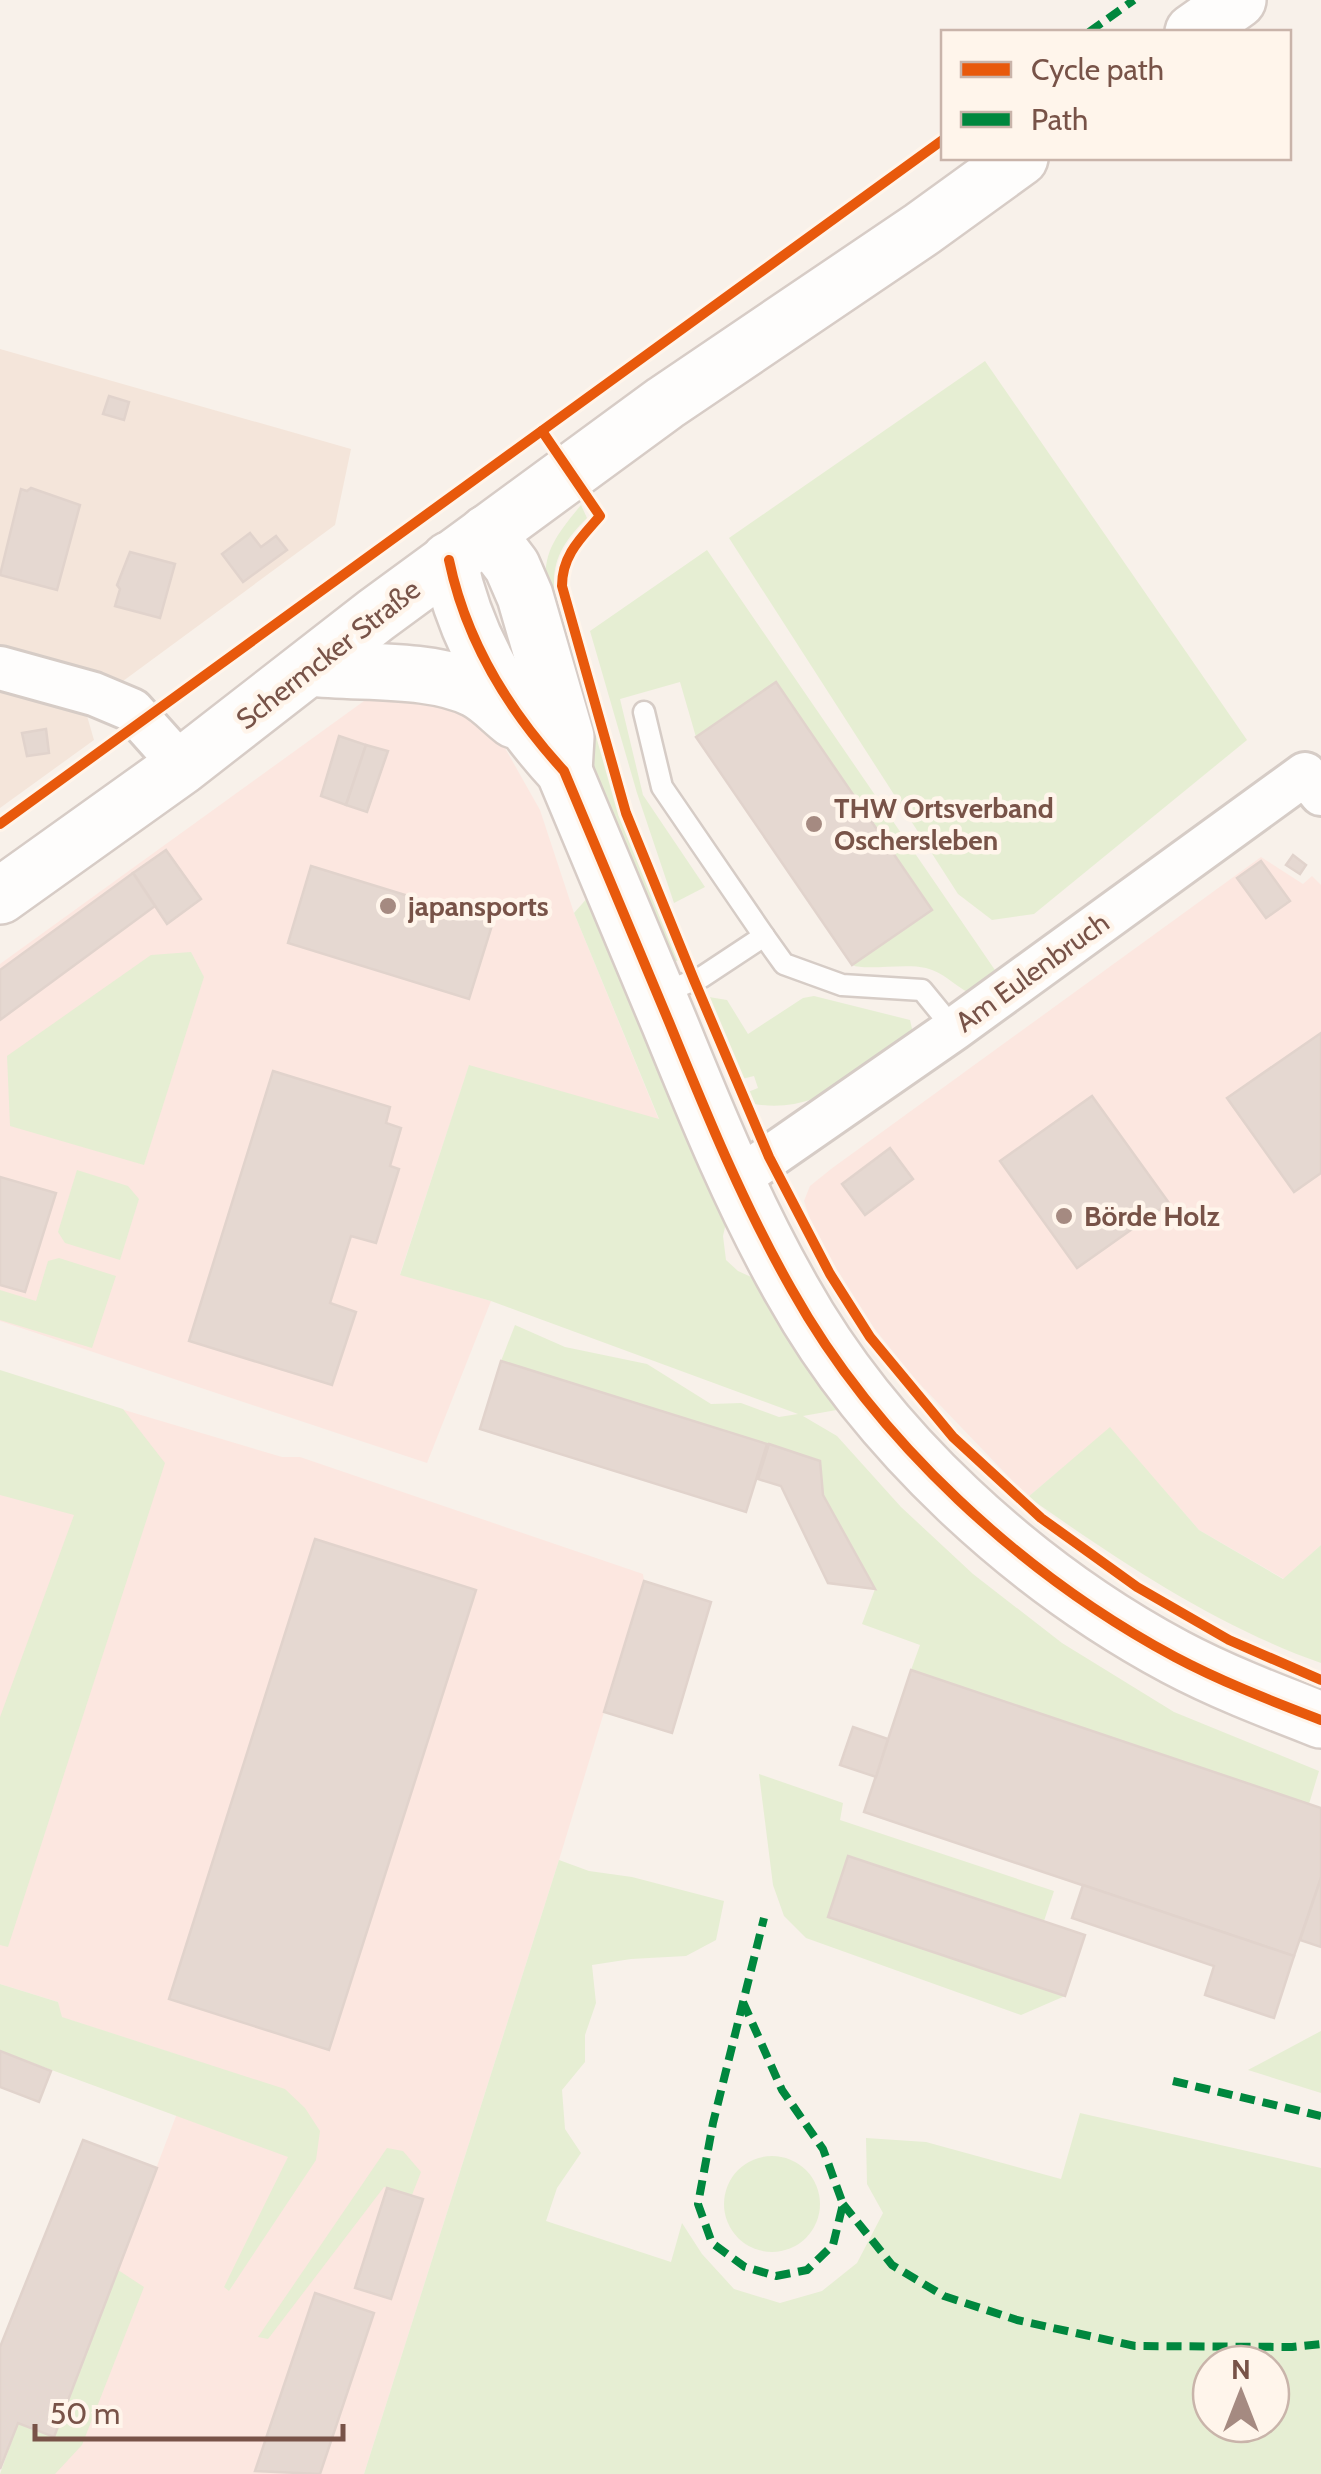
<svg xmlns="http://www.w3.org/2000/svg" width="1321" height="2474" viewBox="0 0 1321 2474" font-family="Cabin,sans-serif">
<rect width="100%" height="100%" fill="#f8f1ea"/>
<path fill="#f4e5da" d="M0,349L351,449L335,525L85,709L94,740L0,808Z"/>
<g fill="#fce7e0">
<path d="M395,696L416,697L470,716L493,732L505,748L540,810L574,913L659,1120L469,1066L400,1274L491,1301L427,1463L0,1321V964L364,701Z"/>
<path d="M1261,857L1303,884L1312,876L1321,885V1545L1284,1579L1199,1530L1110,1428L1028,1497L914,1378L874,1328L815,1235L804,1201L810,1186L831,1169Z"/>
<path d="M0,1373L282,1457H300L643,1574L644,1581L559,1860L364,2474H0L54,2436L197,2061L61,2017L58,2002L0,1984Z"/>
</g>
<g fill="#e6eed3" fill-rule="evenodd">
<path d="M985,361L1247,740L1034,914L992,920L958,894L729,538Z"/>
<path d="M581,505L587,518C564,541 550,561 555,596L620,815L678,961L667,962L609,819L549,612C540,559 547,546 581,505Z"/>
<path d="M707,550L997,973L969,993C954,985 943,972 926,968C904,963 865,971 852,965L931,911L696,737L680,682L620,699L643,795L705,887L674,903L637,793L590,631Z"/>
<path d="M589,896L728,1214L723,1236L726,1260L738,1271L762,1282L842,1409L803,1416L837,1436L901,1507L973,1574L1062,1643L1174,1712L1319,1771L1309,1804L911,1670L920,1645L862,1624L875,1589L823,1495L819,1461L501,1361L515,1325L565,1347L647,1364L711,1404L741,1403L779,1417L798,1414L491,1301L400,1275L469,1065L659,1119L574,913Z"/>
<path d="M191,952L204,977L144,1165L10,1126L7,1056L151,955Z"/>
<path d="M814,996L910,1020L913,1033C862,1070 821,1115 754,1104L748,1092L758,1088L754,1076L742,1079L709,997L727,1000L748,1034L803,998Z"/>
<path d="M77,1170L128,1186L139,1199L120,1260L65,1243L58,1232Z"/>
<path d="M59,1258L116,1276L92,1348L0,1320V1290L36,1301L48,1261Z"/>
<path d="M0,1370L123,1409L165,1463L8,1947L0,1945V1717L74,1515L0,1495Z"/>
<path d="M1110,1427L1199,1530L1283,1579L1321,1545V1663C1214,1625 1121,1562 1028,1497Z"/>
<path d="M759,1774L843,1803L840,1820L1054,1891L1044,1921L849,1856L828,1917L1065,1996L1021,2015L806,1938L784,1916L773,1885Z"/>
<path d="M559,1860L589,1871L632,1877L724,1901L716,1940L686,1956L631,1959L592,1965L596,2003L585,2035V2062L562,2090L565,2129L581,2153L557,2188L546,2221L671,2262L682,2223L702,2254L734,2289L780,2303L822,2291L857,2263L883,2213L867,2184L866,2138L926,2142L1061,2179L1080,2113L1321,2168V2474H364ZM1211,2364H1271V2424H1211Z"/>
<path d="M0,1984L58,2002L62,2017L285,2089L305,2108L320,2131L316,2160L229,2291L224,2287L288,2157L0,2051Z"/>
<path d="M1321,2031V2093L1248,2070Z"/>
<path d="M387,2148L403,2151L421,2172L412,2195L384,2187L268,2339L258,2337Z"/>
<circle cx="772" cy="2204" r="48"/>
<path d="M118,2270L144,2287L82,2445L55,2474H0L18,2423L54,2436Z"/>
</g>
<g fill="#e5d8d1" stroke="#e1d3cc" stroke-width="2.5">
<path d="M109,396L129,402L124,420L103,414Z"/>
<path d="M31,488L80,505L57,590L0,575L21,489L27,491Z"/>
<path d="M250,533L261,547L276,536L287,550L243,582L222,554Z"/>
<path d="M130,552L175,564L160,618L115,606L120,589L117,585Z"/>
<path d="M776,682L932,910L852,965L696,737Z"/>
<path d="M46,729L49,753L27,756L22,733Z"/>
<path d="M339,736L366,745L346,805L321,796Z"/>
<path d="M366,745L388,751L367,812L346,805Z"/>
<path d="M166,850L201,899L167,924L133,873Z"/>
<path d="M1293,855L1306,865L1300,874L1286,865Z"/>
<path d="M1261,861L1290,901L1266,918L1237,878Z"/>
<path d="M311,866L493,922L469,999L288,943Z"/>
<path d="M133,873L155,906L0,1020V970Z"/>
<path d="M1321,1033V1173L1294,1192L1227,1098Z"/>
<path d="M273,1071L390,1107L386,1123L401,1128L390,1166L399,1169L376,1243L351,1236L330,1303L356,1312L332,1385L189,1341Z"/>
<path d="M1092,1096L1169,1203L1077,1268L1000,1161Z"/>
<path d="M890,1148L913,1179L865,1215L842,1184Z"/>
<path d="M0,1177L56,1193L25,1292L0,1285Z"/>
<path d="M501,1361L767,1444L746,1512L480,1429Z"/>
<path d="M769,1444L820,1461L823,1495L875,1589L828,1583L781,1486L758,1479Z"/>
<path d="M315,1539L476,1590L329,2050L169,1999Z"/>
<path d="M644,1581L711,1602L672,1733L604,1712Z"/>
<path d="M911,1670L1321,1808V1878L1294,1956L864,1812Z"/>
<path d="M853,1727L888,1739L876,1777L840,1765Z"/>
<path d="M848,1856L1085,1935L1065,1996L828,1917Z"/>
<path d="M1321,1878V1947L1300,1940Z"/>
<path d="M1083,1885L1294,1956L1274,2018L1205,1995L1214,1966L1072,1918Z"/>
<path d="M0,2051L51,2071L39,2102L0,2087Z"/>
<path d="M83,2140L157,2168L54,2437L18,2423L0,2469V2347Z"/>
<path d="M387,2188L423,2199L391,2299L355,2288Z"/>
<path d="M315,2293L374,2313L320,2474L255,2471Z"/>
</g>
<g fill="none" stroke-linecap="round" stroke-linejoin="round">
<g stroke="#d6ccc6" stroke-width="25">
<g id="lane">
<path d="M644,712L662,787L764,936L702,977L660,994"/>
<path d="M764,936L784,964L842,985L922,990L954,1029"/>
</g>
</g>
<g stroke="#d6ccc6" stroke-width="48">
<g id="street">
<path d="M0,668L94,694L132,710L182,766"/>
<path d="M735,1181L954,1029L1305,774L1321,794"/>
</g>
</g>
<g stroke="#d7ccc6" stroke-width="60">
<g id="secondary">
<path d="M1193,32L1238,0"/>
<path d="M487,533L512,566L525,596L566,737L564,771"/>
<path d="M449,560C466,642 508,710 564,771C599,854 634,938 669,1022C706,1113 743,1204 792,1290C876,1441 1024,1576 1175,1657C1222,1682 1272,1701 1321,1720"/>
<path d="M310,668C360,674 432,667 476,690C490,697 502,711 514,720"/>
<path d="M0,896L182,766L376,615L665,403L922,229L1020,158"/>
</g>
</g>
<use href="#lane" stroke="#fefdfc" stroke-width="20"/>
<use href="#street" stroke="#fefdfc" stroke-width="42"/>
<use href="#secondary" stroke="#fefdfc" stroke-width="55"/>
<g stroke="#00873e" stroke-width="8" stroke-dasharray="15 8" stroke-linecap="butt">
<path d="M1089,32L1134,0"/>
<path d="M743,2002L782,2090L823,2149L843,2204L833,2245L807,2270L776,2276L745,2267L712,2243L698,2204L713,2123L764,1918"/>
<path d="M1173,2081L1321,2116"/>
<path d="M843,2204L892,2265L944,2296L1017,2320L1135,2346L1292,2347L1321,2344"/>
</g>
<g stroke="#fff5eb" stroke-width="16">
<g id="cycleway">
<path d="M542,431L600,516C581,538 562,555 562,586L626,813L694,980L769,1157L830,1274L870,1337L953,1437L1041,1518L1137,1587L1229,1640L1321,1680"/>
<path d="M449,560C466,642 508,710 564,771C599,854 634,938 669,1022C706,1113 743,1204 792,1290C876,1441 1024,1576 1175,1657C1222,1682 1272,1701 1321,1720"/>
<path d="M0,824L944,139"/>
</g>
</g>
<use href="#cycleway" stroke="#e8590c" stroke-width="10"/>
</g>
<g fill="#a58a81" stroke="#fff5eb" stroke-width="4">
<circle cx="814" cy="824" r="10"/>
<circle cx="388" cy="906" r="10"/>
<circle cx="1064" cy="1216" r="10"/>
</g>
<g text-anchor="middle" stroke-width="9" stroke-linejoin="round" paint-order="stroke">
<g font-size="28" fill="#785348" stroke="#fff5eb">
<text transform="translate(328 654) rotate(-38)" y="10">Schermcker Straße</text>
<text transform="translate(1032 972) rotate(-36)" y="10">Am Eulenbruch</text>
</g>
<g font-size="28" font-weight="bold" fill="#785348" stroke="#fff5eb" text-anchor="start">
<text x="834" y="818">THW Ortsverband<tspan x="834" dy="32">Oschersleben</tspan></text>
<text x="408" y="916">japansports</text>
<text x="1084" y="1226">Börde Holz</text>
</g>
</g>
<rect x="941" y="30" width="350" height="130" fill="#fff5eb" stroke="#c9b4aa" stroke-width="2.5"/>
<rect x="961" y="62" width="50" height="15" fill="#e8590c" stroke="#c9b4aa" stroke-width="2.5"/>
<text x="1031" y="80" font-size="30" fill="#785348">Cycle path</text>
<rect x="961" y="112" width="50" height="15" fill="#00873e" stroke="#c9b4aa" stroke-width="2.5"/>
<text x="1031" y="130" font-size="30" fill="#785348">Path</text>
<g transform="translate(1241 2394)"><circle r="48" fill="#fff5eb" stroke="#c9b4aa" stroke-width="2.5"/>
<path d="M0-8L18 38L0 25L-18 38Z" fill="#a58a81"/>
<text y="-15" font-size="28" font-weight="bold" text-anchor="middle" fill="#785348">N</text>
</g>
<path d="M35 2424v15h308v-15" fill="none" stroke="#785348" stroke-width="5"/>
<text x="50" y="2424" font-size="30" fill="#785348" stroke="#fff5eb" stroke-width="8" paint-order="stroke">50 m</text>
</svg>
